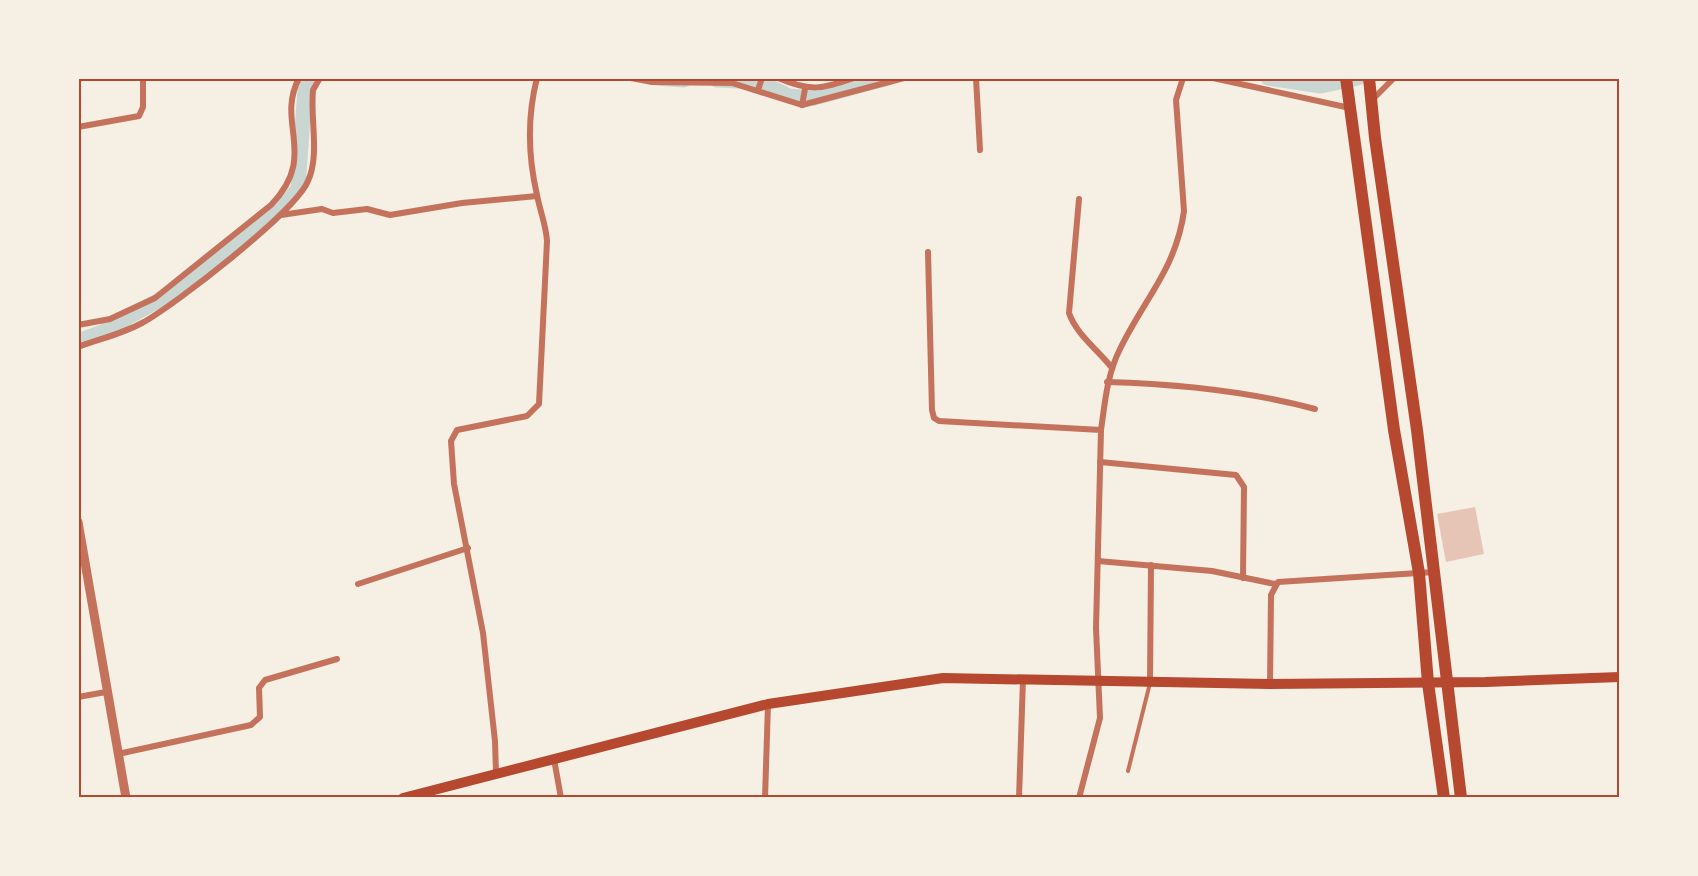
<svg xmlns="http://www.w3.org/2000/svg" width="1698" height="876" viewBox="0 0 1698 876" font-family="Commissioner,sans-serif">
<rect width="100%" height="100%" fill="#f6efe4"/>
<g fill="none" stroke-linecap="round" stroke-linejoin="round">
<g stroke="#c9d6d2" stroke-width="15">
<path d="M657,78L684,80"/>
<path d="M1268,78L1321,86L1358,78"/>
<path d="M717,80L760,82L789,96L814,98L888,78"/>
<path d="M78,341L102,332L179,289L272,217L298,189L305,88L311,78"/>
</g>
</g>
<path fill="#e6c5b7" d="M1475,507L1484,554L1446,562L1437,514Z"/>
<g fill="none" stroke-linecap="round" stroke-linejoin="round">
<path stroke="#c5725c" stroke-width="4" d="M1128,771L1150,683"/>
<g stroke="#c5725c" stroke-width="6">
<path d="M631,78L652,82L732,83L802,105L904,78"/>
<path d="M778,78C811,92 821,89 854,78"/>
<path d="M976,78L980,150"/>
<path d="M1213,78L1350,108"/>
<path d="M758,90L762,78"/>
<path d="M1371,101L1394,78"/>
<path d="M802,105L805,89"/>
<path d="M78,127L139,116L143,107V78"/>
<path d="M1079,199L1069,313C1076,334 1098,350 1112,368"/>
<path d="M281,215L322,209L333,213L367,209L390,215L462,203L537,196"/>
<path d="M928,252L932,410L934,418L939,421L1101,430L1096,628L1100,718L1079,798"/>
<path d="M78,325L110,319L155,298L271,205C319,155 275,124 299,78"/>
<path d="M78,347C99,339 122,334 142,323C175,305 295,212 308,181C320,155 310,118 313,90L320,78"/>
<path d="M1107,382C1177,384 1248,391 1315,409"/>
<path d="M1101,430C1105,402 1107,375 1120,349C1144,299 1176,269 1184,211L1176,100L1183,78"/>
<path d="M1100,462L1236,475L1244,487L1243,578"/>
<path d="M1098,561L1212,571L1275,584"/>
<path d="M358,584L468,548"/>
<path d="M1150,682L1151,565"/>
<path d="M1270,684L1271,595L1278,582L1434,572"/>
<path d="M78,697L106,692"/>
<path d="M118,754L251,725L260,717L259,688L265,680L337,659"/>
<path d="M554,759L561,798"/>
<path d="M496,773L495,741L483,633L454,484L451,441L457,430L527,416L539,404L547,241C546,225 540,211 537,195C528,156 527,117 537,78"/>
<path d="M765,798L768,704"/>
<path d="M1019,798L1023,679"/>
</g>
<path stroke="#c5725c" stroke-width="9" d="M78,522L126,798"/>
<path stroke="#b5482f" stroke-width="10" d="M403,798L768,704L943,678L1270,684L1485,682L1620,677"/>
<g stroke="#b5482f" stroke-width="12">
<path d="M1346,78L1394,430L1419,573L1428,683L1444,798"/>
<path d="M1369,78L1375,138L1417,430L1461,798"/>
</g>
</g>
<rect width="1698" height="876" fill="none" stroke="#f6efe4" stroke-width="159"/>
<rect x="80" y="80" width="1538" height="716" fill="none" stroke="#b5482f" stroke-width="2"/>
</svg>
